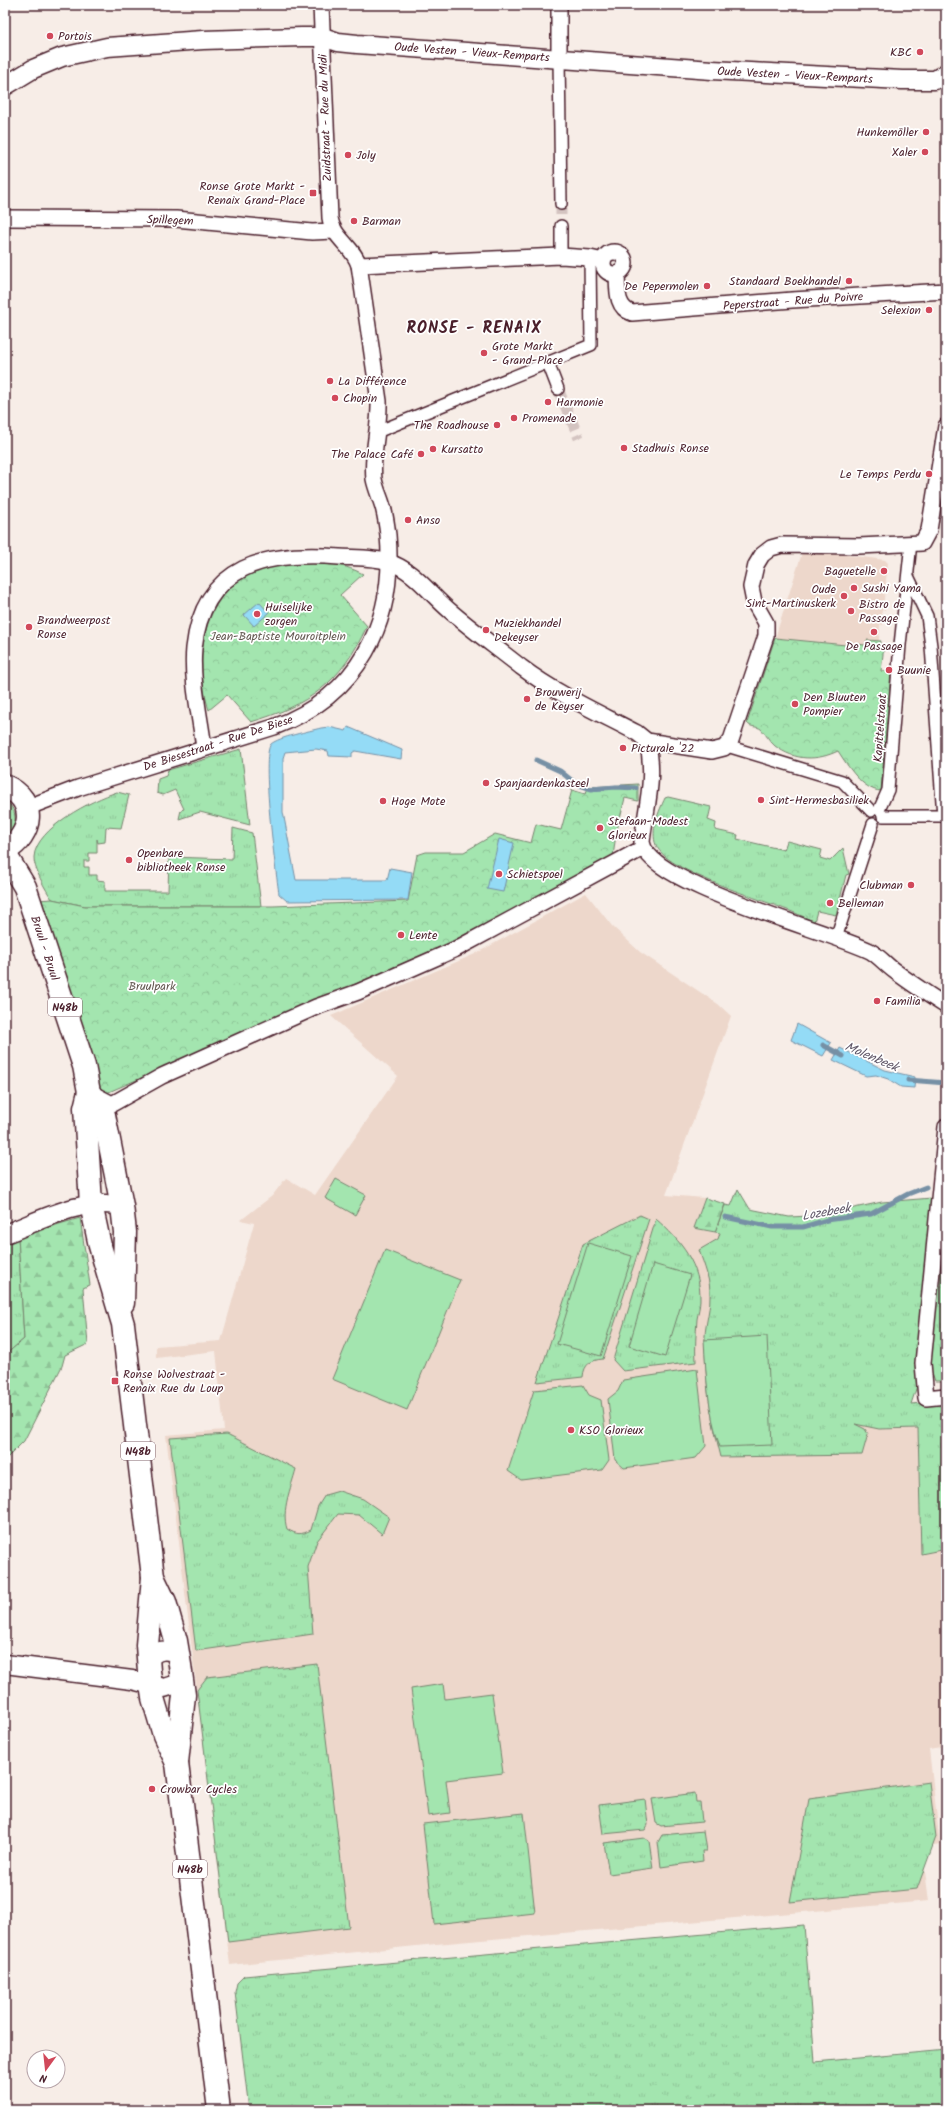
<svg xmlns="http://www.w3.org/2000/svg" width="951" height="2115" viewBox="0 0 951 2115" font-family="Kalam,sans-serif">
<defs>
<pattern id="grass-tufts" width="24" height="20" patternUnits="userSpaceOnUse"><rect width="24" height="20" fill="#a3e5af"/><path d="M3 7l-1-3M5 7V3M7 7l1-3M15 17l-1-3M17 17v-4M19 17l1-3" fill="none" stroke="#8ec497"/></pattern>
<pattern id="forest-firs" width="22" height="20" patternUnits="userSpaceOnUse"><rect width="22" height="20" fill="#a3e5af"/><path d="M5 1l3.5 6h-7zM16 11l3.5 6h-7z" fill="#8ec497"/></pattern>
<pattern id="park-crowns" width="20" height="18" patternUnits="userSpaceOnUse"><rect width="20" height="18" fill="#a3e5af"/><path d="M2 6a3 3 0 1 1 6 0M12 15a3 3 0 1 1 6 0" fill="none" stroke="#8ec497"/></pattern>
</defs>
<rect width="100%" height="100%" fill="#f7ede7"/>
<filter id="ink" filterUnits="userSpaceOnUse"><feTurbulence type="fractalNoise" baseFrequency=".025" numOctaves="2"/><feDisplacementMap in="SourceGraphic" scale="8" xChannelSelector="R" yChannelSelector="G"/><feConvolveMatrix kernelMatrix="1 2 1 2 8 2 1 2 1" color-interpolation-filters="sRGB"/></filter>
<g filter="url(#ink)">
<g fill="#edd7cb">
<path d="M816,551L885,560L888,563L883,607L885,608V610H882L881,622H883V625L880,624L879,641L867,640L866,645L848,643L846,645L775,638L802,553Z"/>
<path d="M586,893L612,926L640,952L718,1004L731,1016L666,1195L705,1198L694,1228L747,1240L879,1429L918,1428L921,1554L946,1549V1746L929,1749L940,1845L922,1848L929,1901L436,1944L230,1965L166,1435L224,1430L216,1351L156,1358V1346L221,1341L254,1223L241,1220L272,1196L286,1178L315,1195L398,1076L331,1016L475,954Z"/>
</g>
<g fill="url(#grass-tufts)" stroke="#76826d">
<path d="M241,749L250,825L200,812L179,819L181,810L184,809L175,790L163,795L157,793L158,779L166,776L168,770Z"/>
<path d="M117,792L129,795L121,828L106,827L105,842L98,843L97,839V853H89V861H84V867H89V875H97V880L105,881V891H168L169,857L232,859L233,828L252,833L261,906H85L52,899C46,891 33,867 34,857C36,828 92,800 117,792Z"/>
<path d="M668,797L711,807L708,820L716,823L715,830L738,835L737,839L784,850L787,841L822,850L820,858L830,861L843,848L849,874L846,875L836,915L817,911L814,922C782,903 669,876 656,845C650,831 659,811 665,798Z"/>
<path d="M5,800C19,811 18,827 5,838Z"/>
<path d="M946,1187V1381H935L929,1364Z"/>
<path d="M738,1189L750,1209L789,1217L831,1215L840,1211L882,1202L932,1198L917,1386L911,1404L946,1401V1549L921,1554L918,1428L879,1429L855,1424L865,1429L868,1434L862,1455L721,1457C711,1419 705,1382 705,1343C704,1327 710,1313 710,1297C711,1281 704,1265 699,1250L718,1239L720,1233L715,1232L725,1205L731,1206Z"/>
<path d="M640,1215L649,1219L603,1359C591,1360 584,1364 583,1377L537,1382L583,1244Z"/>
<path d="M656,1219C681,1241 701,1265 700,1300C700,1306 698,1313 697,1319C696,1333 695,1347 696,1362L623,1371L613,1360Z"/>
<path d="M18,1236L24,1339L5,1355V1239Z"/>
<path d="M227,1434L296,1469C291,1488 281,1510 287,1529C297,1535 301,1535 311,1530L318,1506L325,1495L339,1491L363,1499L389,1517L382,1534L359,1515L338,1514L317,1541L308,1567L313,1634L196,1651L170,1438Z"/>
<path d="M317,1664L349,1927L228,1942L197,1690L207,1677Z"/>
<path d="M929,1782L936,1837L917,1889L790,1902L809,1799Z"/>
<path d="M695,1793L696,1802H700L702,1822L661,1826L656,1823L652,1799Z"/>
<path d="M645,1799L648,1825L645,1830L603,1834L599,1805Z"/>
<path d="M524,1813L535,1913L434,1924L423,1824Z"/>
<path d="M703,1831L706,1851H702L703,1861L661,1867L658,1842L662,1835Z"/>
<path d="M644,1838L649,1841L653,1868L609,1874L604,1843Z"/>
<path d="M804,1925L815,2062L946,2050V2110H249L235,1992L237,1983L244,1976Z"/>
</g>
<g fill="url(#forest-firs)" stroke="#76826d">
<path d="M705,1198L725,1204L715,1232L694,1228Z"/>
<path d="M80,1218L90,1285L83,1288L88,1344L65,1355L62,1366L24,1441L5,1460V1355L24,1339L18,1236Z"/>
</g>
<g fill="url(#park-crowns)" stroke="#76826d">
<path d="M297,562C322,563 340,562 363,574L340,595L367,626C341,683 309,705 251,722L227,695L209,710C194,663 200,602 247,575C262,566 280,565 297,562Z"/>
<path d="M775,638L846,645L847,643L865,645L867,640L881,641L880,646H884L881,671H891L881,791C862,790 848,766 838,751C817,761 795,761 775,746C769,741 766,734 761,729C757,726 751,728 747,723Z"/>
<path d="M638,784V801L625,798L616,834L613,857L447,944L102,1095L38,900L52,899L85,906H273L408,901L417,855L426,852H464L495,834L531,843L536,824L561,830L572,790L585,794L589,787Z"/>
</g>
<g fill="#a3e5af" stroke="#76826d">
<path d="M336,1179L366,1195L355,1215L325,1198Z"/>
<path d="M588,1243L632,1256L601,1356L557,1344Z"/>
<path d="M385,1250L460,1280L407,1410L332,1379Z"/>
<path d="M653,1264L690,1275L665,1357L629,1346Z"/>
<path d="M767,1336L772,1445L720,1447C708,1413 706,1376 704,1340Z"/>
<path d="M697,1369L706,1446L696,1458L624,1468L615,1460L608,1399L618,1391L623,1380Z"/>
<path d="M583,1385L589,1395L601,1400L609,1460L602,1470L521,1480L508,1471L534,1390Z"/>
<path d="M443,1684L445,1699L492,1693L503,1773L446,1780L450,1813L428,1816L411,1689Z"/>
</g>
<g fill="#94dbf6" stroke="#7690a5">
<path d="M259,602L269,613L254,626L244,615Z"/>
<path d="M329,727L346,731L348,727L402,750L401,759L355,751L352,753V757L329,756L328,751L316,749L285,752L283,758V812L296,880H387L390,868L412,872L408,900L287,901L279,894C276,872 260,756 271,744C279,737 310,731 321,728Z"/>
<path d="M499,839L514,843L503,892L487,889Z"/>
<path d="M797,1024L831,1043L823,1056L791,1040Z"/>
<path d="M840,1048L885,1070L915,1077L914,1088L901,1087L888,1079L876,1075L866,1076L833,1060Z"/>
</g>
<g fill="none" stroke-linecap="round" stroke-linejoin="round">
<g stroke="#7690a5" stroke-width="5">
<path d="M536,760L560,771L576,784L591,789L616,787L636,788"/>
<path d="M823,1045L843,1056"/>
<path d="M908,1080L946,1083"/>
<path d="M725,1217L772,1227H803L827,1220L871,1214L908,1194L926,1187"/>
</g>
<g stroke="#d4c4c1" stroke-width="11" stroke-dasharray="11 5.5" stroke-linecap="butt">
<path d="M561,204V226"/>
<path d="M558,389L579,438"/>
</g>
<g stroke="#4a1f2b" stroke-width="14">
<g id="pedestrian">
<path d="M559,58L561,204"/>
<path d="M561,226V256"/>
<path d="M548,363L558,389"/>
<path d="M377,432L591,345L590,258"/>
<path d="M908,576L927,616L931,646L943,816"/>
<path d="M727,746L842,781L871,811"/>
<path d="M879,810L888,790L900,645L911,543"/>
<path d="M883,816H946"/>
<path d="M836,938L873,824"/>
</g>
</g>
<g stroke="#4a1f2b" stroke-width="18">
<g id="minor">
<path d="M559,5V58"/>
<path d="M5,218L176,219L312,232L334,231"/>
<circle cx="614" cy="263" r="11"/>
<path d="M359,265L561,256L590,258L603,261"/>
<path d="M617,274C618,288 615,307 632,313L792,300L946,291"/>
<path d="M647,741C656,777 646,806 642,842C647,884 830,931 870,951C879,956 887,966 896,972C912,984 929,995 946,1006"/>
<path d="M204,748C200,716 191,680 194,648C203,564 268,551 339,557C355,558 374,557 388,562C413,569 430,594 449,610C472,630 497,648 521,667C557,694 597,712 637,733L647,741L712,751L724,748L731,740L766,636V623L754,602L751,587L756,565L762,555L771,548L782,545L859,546L922,543L929,530L946,426"/>
<path d="M26,808L78,788L274,727C358,696 396,623 388,535C387,527 386,519 384,511C382,501 376,490 374,479C371,453 380,427 379,401L359,265C353,246 333,238 330,218L321,5"/>
<path d="M91,1093L112,1104L162,1076L316,1007L358,992L456,949L643,848"/>
<path d="M946,1127L923,1363L926,1398L946,1396"/>
</g>
</g>
<g stroke="#4a1f2b" stroke-width="21">
<g id="tertiary">
<path d="M5,86L33,69L62,57L107,47L203,40L302,37H323L338,42L357,44L712,70L902,80H935L946,73"/>
<path d="M5,1234C42,1220 82,1197 122,1206"/>
<path d="M148,1659C158,1649 165,1649 178,1653"/>
<path d="M5,1664L132,1680L164,1688L177,1684L182,1678"/>
</g>
</g>
<g stroke="#4a1f2b" stroke-width="25">
<g id="primary">
<path d="M5,786C38,800 33,835 5,851"/>
<path d="M5,854L25,887L84,1066L89,1092L104,1115L122,1206L125,1232L123,1303"/>
<path d="M89,1092L85,1108L91,1204L100,1246L123,1324L153,1577L147,1645L149,1671L153,1698L164,1735L177,1763"/>
<path d="M153,1577L165,1602L176,1641L180,1665L184,1695L177,1763L219,2110"/>
</g>
</g>
<use href="#pedestrian" stroke="#fff" stroke-width="11"/>
<use href="#minor" stroke="#fff" stroke-width="15"/>
<use href="#tertiary" stroke="#fff" stroke-width="18"/>
<use href="#primary" stroke="#fff" stroke-width="22"/>
</g>
</g>
<g fill="#d1495b" stroke="#fff" stroke-width="1.5">
<circle cx="50" cy="36" r="4"/>
<circle cx="920" cy="52" r="4"/>
<circle cx="926" cy="132" r="4"/>
<circle cx="925" cy="152" r="4"/>
<circle cx="348" cy="155" r="4"/>
<rect x="309" y="189" width="8" height="8" rx="2"/>
<circle cx="354" cy="221" r="4"/>
<circle cx="849" cy="281" r="4"/>
<circle cx="707" cy="286" r="4"/>
<circle cx="929" cy="310" r="4"/>
<circle cx="484" cy="353" r="4"/>
<circle cx="330" cy="381" r="4"/>
<circle cx="335" cy="398" r="4"/>
<circle cx="548" cy="402" r="4"/>
<circle cx="514" cy="418" r="4"/>
<circle cx="497" cy="425" r="4"/>
<circle cx="624" cy="448" r="4"/>
<circle cx="433" cy="449" r="4"/>
<circle cx="421" cy="454" r="4"/>
<circle cx="929" cy="474" r="4"/>
<circle cx="408" cy="520" r="4"/>
<circle cx="884" cy="571" r="4"/>
<circle cx="854" cy="588" r="4"/>
<circle cx="844" cy="596" r="4"/>
<circle cx="851" cy="611" r="4"/>
<circle cx="257" cy="614" r="4"/>
<circle cx="29" cy="627" r="4"/>
<circle cx="486" cy="630" r="4"/>
<circle cx="874" cy="632" r="4"/>
<circle cx="889" cy="670" r="4"/>
<circle cx="527" cy="699" r="4"/>
<circle cx="795" cy="704" r="4"/>
<circle cx="623" cy="748" r="4"/>
<circle cx="486" cy="783" r="4"/>
<circle cx="761" cy="800" r="4"/>
<circle cx="383" cy="801" r="4"/>
<circle cx="600" cy="828" r="4"/>
<circle cx="129" cy="860" r="4"/>
<circle cx="499" cy="874" r="4"/>
<circle cx="911" cy="885" r="4"/>
<circle cx="830" cy="903" r="4"/>
<circle cx="401" cy="935" r="4"/>
<circle cx="877" cy="1001" r="4"/>
<rect x="111" y="1377" width="8" height="8" rx="2"/>
<circle cx="571" cy="1430" r="4"/>
<circle cx="152" cy="1789" r="4"/>
</g>
<g text-anchor="middle" stroke-width="3.5" stroke-linejoin="round" paint-order="stroke">
<g fill="#fff" stroke="#80626b" stroke-width="1">
<rect x="48" y="998" width="34" height="18" rx="3"/>
<rect x="121" y="1442" width="34" height="18" rx="3"/>
<rect x="173" y="1860" width="34" height="18" rx="3"/>
</g>
<g font-size="11" font-weight="bold" fill="#4a1f2b">
<text x="65" y="1011">N48b</text>
<text x="138" y="1455">N48b</text>
<text x="190" y="1873">N48b</text>
</g>
<g font-size="12" fill="#4a1f2b" stroke="#fff" text-anchor="start">
<text x="58" y="40">Portois</text>
<text x="912" y="56" text-anchor="end">KBC</text>
<text x="918" y="136" text-anchor="end">Hunkemöller</text>
<text x="917" y="156" text-anchor="end">Xaler</text>
<text x="356" y="159">Joly</text>
<text x="305" y="190" text-anchor="end">Ronse Grote Markt -<tspan x="305" dy="14">Renaix Grand-Place</tspan></text>
<text x="362" y="225">Barman</text>
<text x="841" y="285" text-anchor="end">Standaard Boekhandel</text>
<text x="699" y="290" text-anchor="end">De Pepermolen</text>
<text x="921" y="314" text-anchor="end">Selexion</text>
<text x="492" y="350">Grote Markt<tspan x="492" dy="14">- Grand-Place</tspan></text>
<text x="338" y="385">La Différence</text>
<text x="343" y="402">Chopin</text>
<text x="556" y="406">Harmonie</text>
<text x="522" y="422">Promenade</text>
<text x="489" y="429" text-anchor="end">The Roadhouse</text>
<text x="632" y="452">Stadhuis Ronse</text>
<text x="441" y="453">Kursatto</text>
<text x="413" y="458" text-anchor="end">The Palace Café</text>
<text x="921" y="478" text-anchor="end">Le Temps Perdu</text>
<text x="416" y="524">Anso</text>
<text x="876" y="575" text-anchor="end">Baguetelle</text>
<text x="862" y="592">Sushi Yama</text>
<text x="836" y="593" text-anchor="end">Oude<tspan x="836" dy="14">Sint-Martinuskerk</tspan></text>
<text x="859" y="608">Bistro de<tspan x="859" dy="14">Passage</tspan></text>
<text x="265" y="611">Huiselijke<tspan x="265" dy="14">zorgen</tspan></text>
<text x="37" y="624">Brandweerpost<tspan x="37" dy="14">Ronse</tspan></text>
<text x="494" y="627">Muziekhandel<tspan x="494" dy="14">Dekeyser</tspan></text>
<text x="874" y="650" text-anchor="middle">De Passage</text>
<text x="897" y="674">Buunie</text>
<text x="535" y="696">Brouwerij<tspan x="535" dy="14">de Keyser</tspan></text>
<text x="803" y="701">Den Bluuten<tspan x="803" dy="14">Pompier</tspan></text>
<text x="631" y="752">Picturale '22</text>
<text x="494" y="787">Spanjaardenkasteel</text>
<text x="769" y="804">Sint-Hermesbasiliek</text>
<text x="391" y="805">Hoge Mote</text>
<text x="608" y="825">Stefaan-Modest<tspan x="608" dy="14">Glorieux</tspan></text>
<text x="137" y="857">Openbare<tspan x="137" dy="14">bibliotheek Ronse</tspan></text>
<text x="507" y="878">Schietspoel</text>
<text x="903" y="889" text-anchor="end">Clubman</text>
<text x="838" y="907">Belleman</text>
<text x="409" y="939">Lente</text>
<text x="885" y="1005">Familia</text>
<text x="123" y="1378">Ronse Wolvestraat -<tspan x="123" dy="14">Renaix Rue du Loup</tspan></text>
<text x="579" y="1434">KSO Glorieux</text>
<text x="160" y="1793">Crowbar Cycles</text>
</g>
<g font-size="12" fill="#4a1f2b" stroke="#fff">
<text transform="translate(472 52) rotate(4)" y="4">Oude Vesten - Vieux-Remparts</text>
<text transform="translate(795 75) rotate(3)" y="4">Oude Vesten - Vieux-Remparts</text>
<text transform="translate(325 118) rotate(-92)" y="4">Zuidstraat - Rue du Midi</text>
<text transform="translate(170 220) rotate(2)" y="4">Spillegem</text>
<text transform="translate(793 301) rotate(-4)" y="4">Peperstraat - Rue du Poivre</text>
<text transform="translate(880 728) rotate(-86)" y="4">Kapittelstraat</text>
<text transform="translate(218 743) rotate(-18)" y="4">De Biesestraat - Rue De Biese</text>
<text transform="translate(45 948) rotate(72)" y="4">Bruul - Bruul</text>
</g>
<g font-size="12" fill="#655a53" stroke="#fff">
<text x="278" y="640">Jean-Baptiste Mouroitplein</text>
<text x="152" y="990">Bruulpark</text>
</g>
<g font-size="13" font-style="italic" fill="#605768" stroke="#fff">
<text transform="translate(872 1056) rotate(23)" y="5">Molenbeek</text>
<text transform="translate(826 1211) rotate(-10)" y="5">Lozebeek</text>
</g>
<g font-size="16" font-weight="bold" letter-spacing="1" fill="#4a1f2b" stroke="#fff">
<text x="474" y="333">RONSE - RENAIX</text>
</g>
</g>
<rect width="951" height="2115" fill="none" stroke="#fff" stroke-width="20"/>
<rect x="10" y="10" width="931" height="2095" fill="none" stroke="#4a1f2b" stroke-width="1.5" filter="url(#ink)"/>
<g transform="translate(46 2069) rotate(195)"><circle r="19" fill="#ffffff" stroke="#b7a5aa"/>
<path d="M0-3L7 15L0 10L-7 15Z" fill="#d1495b"/>
<text y="-6" font-size="11" font-weight="bold" text-anchor="middle" fill="#4a1f2b">N</text>
</g>
</svg>
